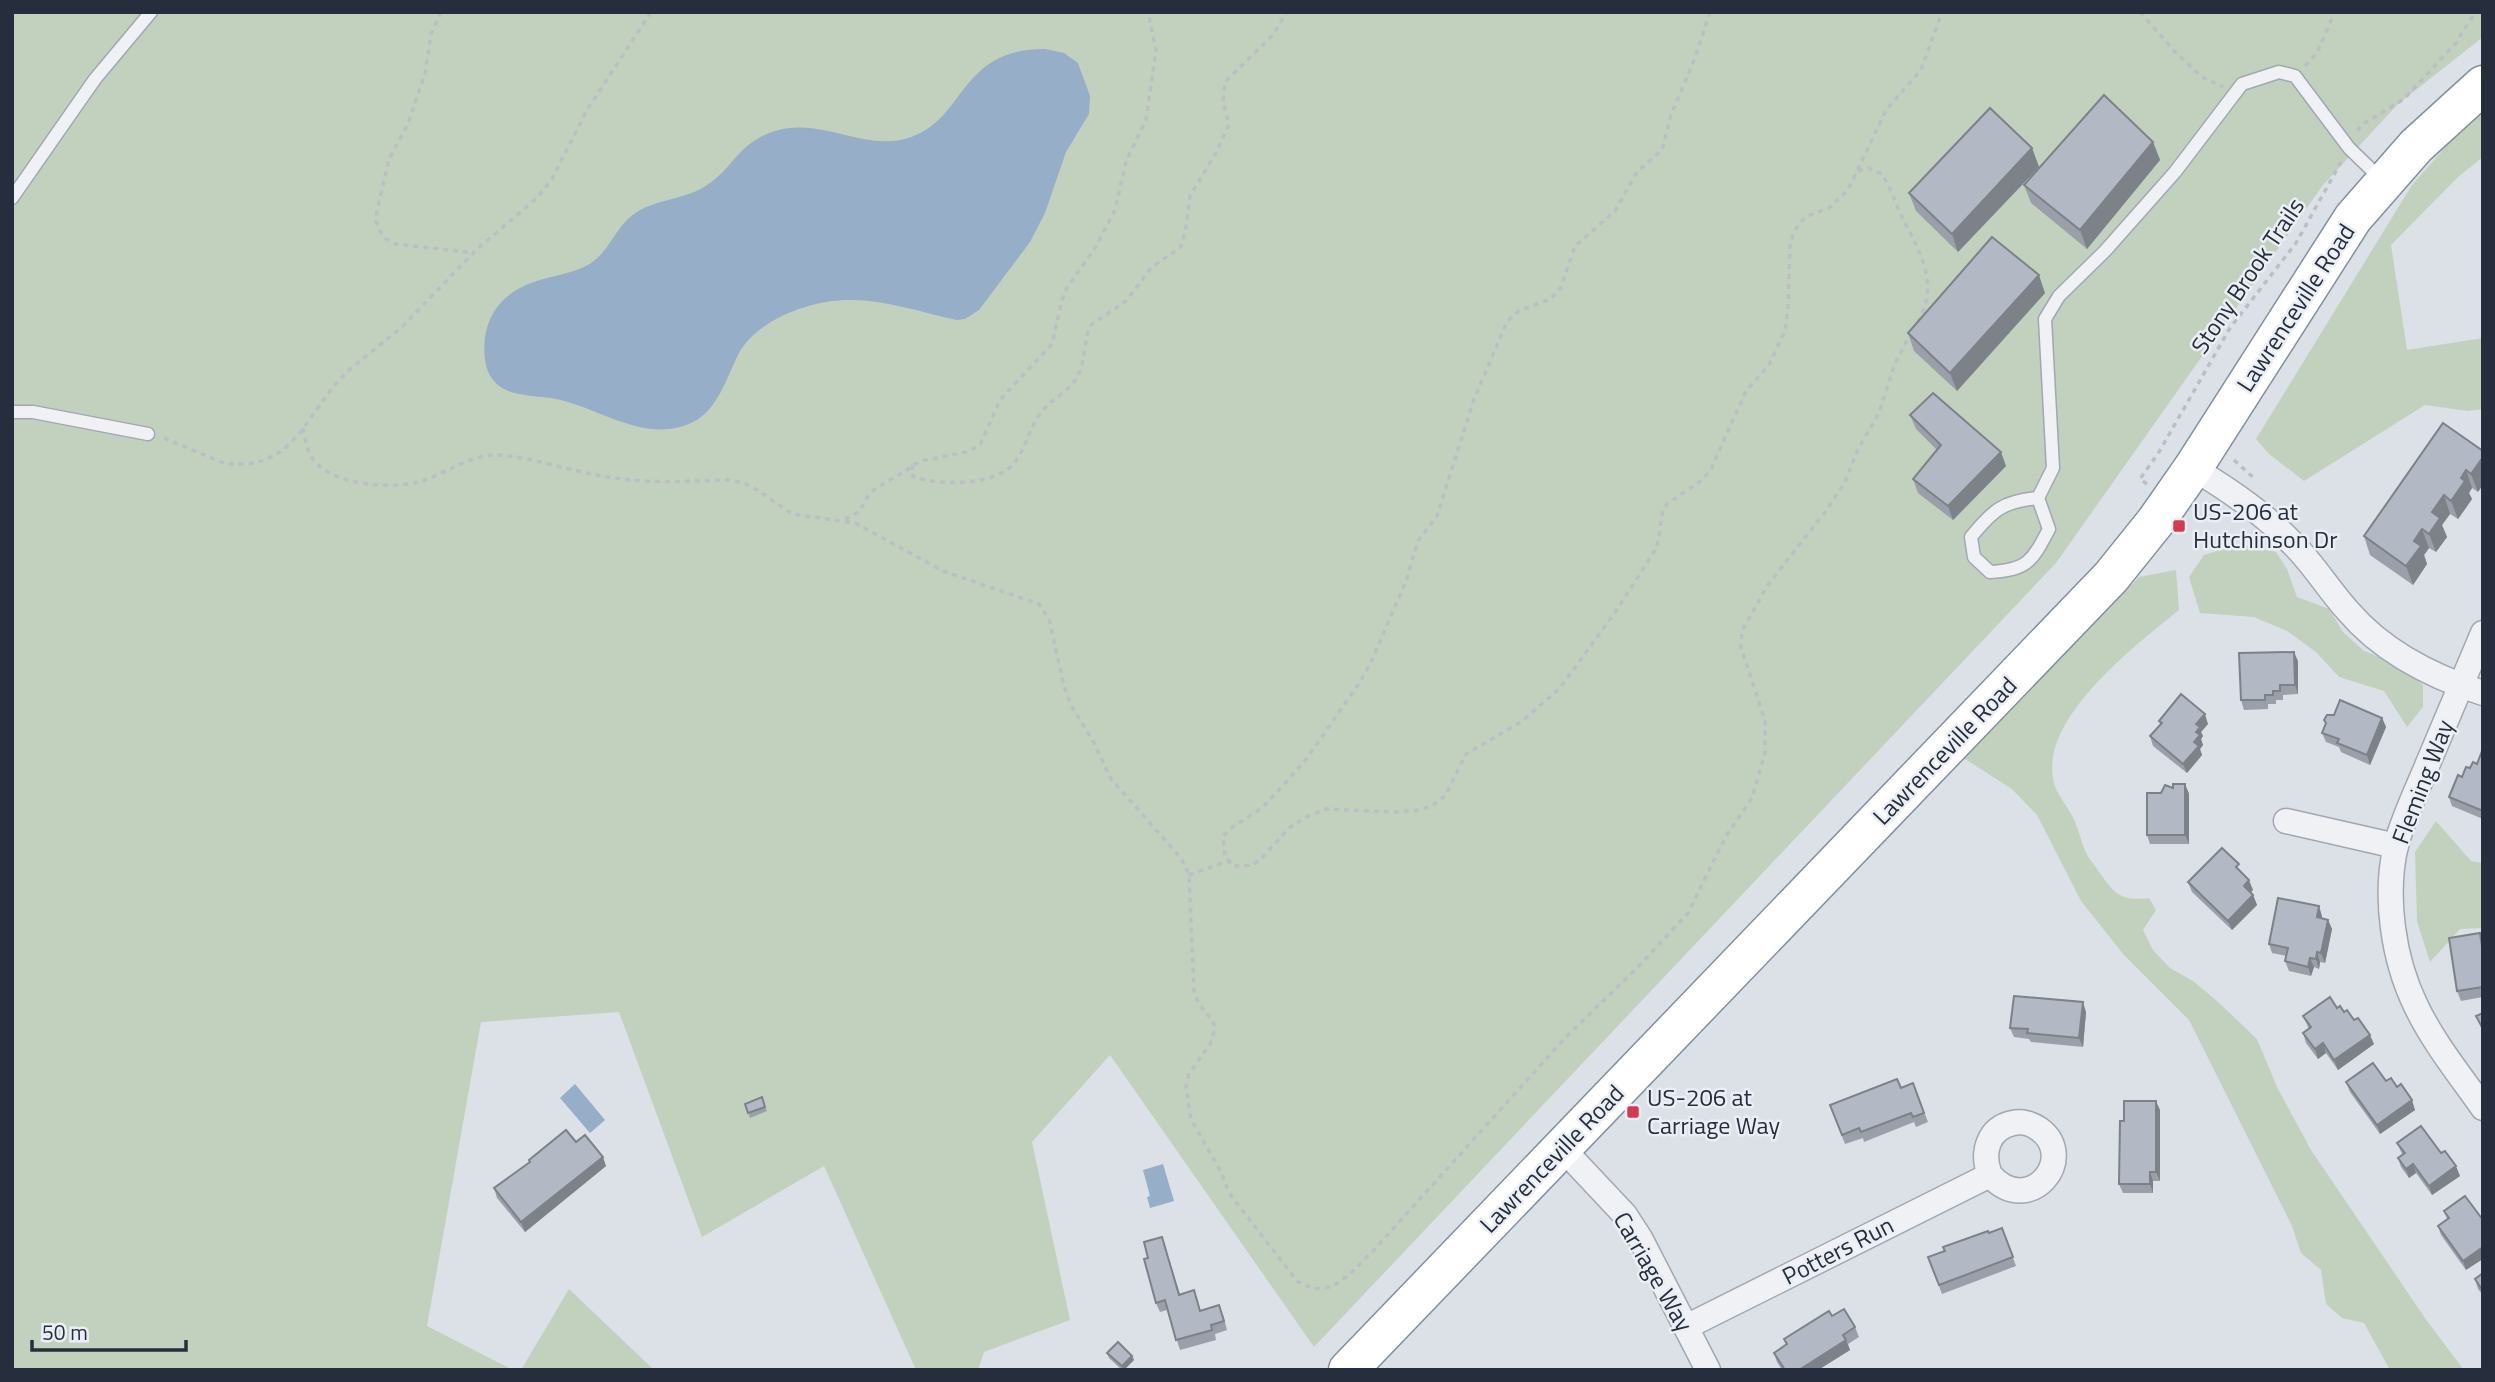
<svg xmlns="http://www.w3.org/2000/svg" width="2495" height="1382" viewBox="0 0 2495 1382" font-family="'Titillium Web',sans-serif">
<rect width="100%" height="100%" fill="#dce0e7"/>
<g fill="#c2d1bd">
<path d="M12,12H2483V37L2398,104L2323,185L2056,563L1314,1347L1110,1055L1032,1142L1070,1320L984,1352L978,1370H916L824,1166L702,1237L619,1012L481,1022L427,1326L513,1370H12Z"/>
<path d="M2483,110V157L2458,177L2391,245L2407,350L2483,338V409L2468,411L2425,405L2304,481L2269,454L2256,439L2412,185L2458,133Z"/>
<path d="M2232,546H2253L2276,552L2287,569L2297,597L2329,609L2343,632L2364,651L2395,663L2423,685V707L2407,727L2384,691L2339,677L2316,652L2287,631L2254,617L2200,613L2189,577L2204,555Z"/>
<path d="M2176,570L2179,610C2135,646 2042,716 2053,779C2055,794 2070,808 2075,822C2081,836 2082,848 2091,861C2111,886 2113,903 2149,898L2156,910L2143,930L2153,950L2170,968L2193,981L2217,1001L2257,1039L2277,1087L2311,1150L2427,1321L2464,1370H2390L2364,1323L2342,1318L2326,1304L2321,1270L2301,1253L2292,1226L2189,1020L2124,955L2081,901L2037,815L2012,789L1962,757L2139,577Z"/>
<path d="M2436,821L2471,861L2483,863V928L2460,929L2430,962L2417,921L2415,852Z"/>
<path d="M569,1289L654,1370H521Z"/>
</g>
<g fill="#96aec8">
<path d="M1045,49L1064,53L1078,63L1090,96L1089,114L1066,152L1045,213L1030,242L979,310L965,319L957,320C923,313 887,300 852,300C813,299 756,319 738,355C727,377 717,411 693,422C648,444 604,411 561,400C544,396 527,397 511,392C496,387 487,376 485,360C480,319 501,291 540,280C556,275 573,273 588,265C608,253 613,233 629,218C650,199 681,201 704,187C732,171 736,145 772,132C819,115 864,152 908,138C967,120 957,49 1045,49Z"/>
<path d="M575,1084L605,1120L590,1133L560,1098Z"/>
<path d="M1163,1164L1174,1201L1150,1208L1147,1197L1150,1196L1143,1170Z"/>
</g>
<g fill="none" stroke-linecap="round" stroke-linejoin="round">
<g stroke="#a2a7b1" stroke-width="15">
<g id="service">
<path d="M12,198L95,79L151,12"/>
<path d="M12,412H33L148,434"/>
<path d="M2038,498L2049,529C2032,561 2028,570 1990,572L1974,557L1971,537C1992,511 2003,501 2038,498L2053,468L2045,319L2059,296L2105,251L2175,172L2242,84L2279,72L2295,76L2349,148L2381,179"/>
</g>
</g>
<g stroke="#a2a7b1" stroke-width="27">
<g id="minor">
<path d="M2193,468C2229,490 2265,514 2294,545C2314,565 2329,590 2348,611C2382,651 2433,677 2483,693"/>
<path d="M2483,633C2465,676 2447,718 2429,761C2418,788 2404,816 2396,845C2384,896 2393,959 2416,1006C2433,1042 2460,1075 2483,1108"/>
<path d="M2286,821L2396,846"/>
<path d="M1562,1148L1625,1215L1640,1238L1708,1370"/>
<path d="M1686,1327L1990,1175C2029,1219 2079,1158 2039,1129C2032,1124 2022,1121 2013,1123C1988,1128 1981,1153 1990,1175"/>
</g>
</g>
<g stroke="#838e9e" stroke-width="41">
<path id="trunk" d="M1348,1370L2111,577L2156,521L2193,468L2353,218L2416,146L2483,85"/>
</g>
<g stroke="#bbbec5" stroke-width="3.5" stroke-dasharray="5 5" stroke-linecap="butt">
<path d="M441,12L431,34L425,74L407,126L389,159L377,211L376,221L380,231L386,239L396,244L474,253"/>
<path d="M1710,12L1695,58L1671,115L1662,150L1637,172L1615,211L1575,246L1561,287L1557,293L1548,300L1519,311L1512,316L1506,324L1474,399L1437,516L1418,541L1406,581L1371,662L1360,682L1307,758L1288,780L1262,808L1230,829L1223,836L1225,856L1233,866L1252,865L1261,859L1289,828L1308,816L1326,809L1395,812L1420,810L1433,805L1445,796L1466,754L1521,722L1560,688L1616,611L1657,547L1663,510L1667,504L1702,480L1711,469L1746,391L1769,365L1785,331L1788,309L1790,246L1793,234L1800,222L1810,215L1829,208L1848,190L1886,110L1921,70L1942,12"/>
<path d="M2140,12L2176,53L2202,77L2223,87"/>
<path d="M2305,66L2317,53L2332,18L2331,12"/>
<path d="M2358,131L2360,126L2404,99L2456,43L2475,12"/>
<path d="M1858,171L1868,168L1882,174C1890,187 1895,201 1901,215C1919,251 1941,284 1917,323"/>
<path d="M303,428C305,438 306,449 312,458C331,486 393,490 422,481C447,473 471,454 498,455C531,457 574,472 608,477C649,484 689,481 731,480L744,483L759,491L792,514L855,523L943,571L1039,604L1049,619L1064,686L1071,705L1093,741L1111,779L1181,858L1189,875L1194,990L1198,1003L1213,1021L1215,1029L1210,1044L1189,1074L1186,1087L1191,1119L1221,1172L1229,1193L1297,1281C1330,1302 1349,1274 1372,1252L1565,1038L1635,970L1688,913L1726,836L1752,798L1765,753V721L1741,647L1742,631L1767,586L1826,511L1845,482L1858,449L1879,413L1895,363L1911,333"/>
<path d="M164,438L226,464H248L266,460L283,450L300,433L332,388L349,370L402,327L476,250L537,198L552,179L587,110L651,12"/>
<path d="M2234,460L2256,480"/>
<path d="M913,465L911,474L914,477C940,486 998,486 1015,462C1027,446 1030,425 1043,410C1053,398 1070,391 1077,377C1086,361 1083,341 1091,325L1126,301L1152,267L1181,247L1186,227L1190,196L1217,151L1229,124L1223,101L1225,82L1273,35L1287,12"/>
<path d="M2147,484L2140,479L2159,452L2230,328L2296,243L2341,162"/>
<path d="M845,519L859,512L869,494L878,487L904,472L913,465L921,461L966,452L980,445L1000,400L1052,344L1062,300L1067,288L1095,248L1115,210L1126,161L1146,120L1156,50L1148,12"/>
<path d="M1189,875L1228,861"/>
</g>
<use href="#service" stroke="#eff1f5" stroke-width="12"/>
<use href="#minor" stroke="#eff1f5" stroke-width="24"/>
<use href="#trunk" stroke="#fff" stroke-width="38"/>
</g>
<g fill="#9a9fa9">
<path d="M2153,142L2160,160L2087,249L2031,203L2024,185Z"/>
<path d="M2032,148L2039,167L1958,252L1916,211L1909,193Z"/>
<path d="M2045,293L1957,391L1914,351L1908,333Z"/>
<path d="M1910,415L2006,466L1953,520L1918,493L1913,479L1937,450L1916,429Z"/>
<path d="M2483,451L2478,492L2472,488L2469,493L2472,499L2458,519L2450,514L2442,525L2447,537L2436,552L2429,548L2424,555L2427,564L2413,585L2370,555L2364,536Z"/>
<path d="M2298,661V694L2283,695V700H2276V704H2268V709L2244,710L2241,700Z"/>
<path d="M2382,718L2386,727L2370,765L2341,752L2339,747L2326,742L2322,733L2326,724Z"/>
<path d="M2159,721L2208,724L2201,732L2203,736L2201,739L2203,745L2200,749L2202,755L2187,773L2153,746L2150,736L2160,724Z"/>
<path d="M2483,752V819L2452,806L2449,797L2462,777L2477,764Z"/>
<path d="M2185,784L2189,794V844H2150L2147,835L2161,793Z"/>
<path d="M2243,874L2253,890L2250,893L2253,895L2257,905L2232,930L2192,892L2188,882Z"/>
<path d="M2322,916V918L2328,920L2332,929L2325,963L2320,962L2319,969L2314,967L2311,976L2289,971L2285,961L2287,956L2272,953L2269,944Z"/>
<path d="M2483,942V997L2461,1001L2457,991Z"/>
<path d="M2337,1008L2344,1012L2354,1020L2374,1044L2338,1070L2326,1053L2318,1059L2306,1043L2303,1033L2309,1029L2303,1016Z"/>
<path d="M2086,1012L2083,1047L2031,1042L2029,1039L2014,1037L2010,1028Z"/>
<path d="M2386,1081L2397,1087L2415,1110L2380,1134L2350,1092L2346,1082Z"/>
<path d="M1913,1083L1928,1122L1916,1127L1914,1122L1864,1142L1863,1138L1845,1144L1830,1105L1901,1088Z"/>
<path d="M745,1104L765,1107L767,1111L750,1118Z"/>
<path d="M2160,1110V1181H2153V1193H2123L2119,1184L2124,1121Z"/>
<path d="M576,1142L606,1166L525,1232L497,1198L494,1188Z"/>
<path d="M2397,1143L2441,1153L2460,1176L2432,1195L2416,1173L2409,1178L2401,1167L2398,1158L2402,1154Z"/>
<path d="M2465,1196L2466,1270L2441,1235L2438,1226L2447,1219L2444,1211Z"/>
<path d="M2002,1228L2016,1266L1942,1294L1928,1257Z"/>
<path d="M1162,1237L1180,1294L1200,1311L1223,1315L1227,1330L1215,1334L1216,1340L1180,1350L1167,1310L1160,1312L1156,1303L1148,1258Z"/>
<path d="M2483,1273V1295L2478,1289L2475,1279Z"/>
<path d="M1832,1316L1855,1327L1859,1337L1848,1344L1850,1350L1818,1370H1782L1777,1362L1774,1353L1786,1345L1784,1339Z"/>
<path d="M1107,1353L1132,1356L1134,1360L1124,1370H1122L1109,1358Z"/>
</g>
<g fill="#7d8289">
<path d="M2153,142L2160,160L2087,249L2080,230Z"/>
<path d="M2032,148L2039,167L1958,252L1952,234Z"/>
<path d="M2039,275L2045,293L1957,391L1950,373Z"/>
<path d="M2001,452L2006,466L1953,520L1948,506Z"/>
<path d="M2483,457V485L2478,492L2471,474Z"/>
<path d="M2466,470L2472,488L2469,493L2472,499L2458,519L2451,501L2461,478Z"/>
<path d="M2444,495L2450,514L2442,525L2447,537L2436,552L2429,534L2432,512Z"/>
<path d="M2422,529L2429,548L2424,555L2427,564L2413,585L2406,566L2414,541Z"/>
<path d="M2294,652L2298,661V694L2295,685Z"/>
<path d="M2205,714L2208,724L2201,732L2203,736L2201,739L2203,745L2200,749L2202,755L2187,773L2183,764L2194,742L2196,724Z"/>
<path d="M2382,718L2386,727L2370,765L2367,755Z"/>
<path d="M2185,784L2189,794V844L2185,835Z"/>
<path d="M2249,880L2253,890L2247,896L2244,886Z"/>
<path d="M2253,895L2257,905L2232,930L2228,921Z"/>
<path d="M2319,906L2322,916L2320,927L2317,917Z"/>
<path d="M2328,920L2332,929L2325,963L2321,953Z"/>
<path d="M2317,952L2320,962L2319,969L2316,959Z"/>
<path d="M2310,958L2314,967L2311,976L2308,967Z"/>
<path d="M2083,1002L2086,1012L2083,1047L2079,1038Z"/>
<path d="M2370,1035L2374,1044L2338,1070L2334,1060Z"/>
<path d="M2323,1043L2326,1053L2318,1059L2315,1049Z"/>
<path d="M2412,1100L2415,1110L2380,1134L2377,1125Z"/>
<path d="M2156,1101L2160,1110V1181L2156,1172Z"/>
<path d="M603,1157L606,1166L525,1232L521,1222Z"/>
<path d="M2413,1164L2416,1173L2409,1178L2406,1169Z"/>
<path d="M2456,1166L2460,1176L2432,1195L2429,1186Z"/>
<path d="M2150,1172L2153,1181V1193L2150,1184Z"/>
<path d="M2483,1247V1259L2466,1270L2463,1261Z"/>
<path d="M1846,1340L1850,1350L1818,1370H1799Z"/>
<path d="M1132,1356L1134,1360L1124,1370H1123L1122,1366Z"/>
</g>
<g fill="#b3b9c4" stroke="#7d8289" stroke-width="2">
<path d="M2104,95L2153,142L2080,230L2024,185Z"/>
<path d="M1990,108L2032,148L1952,234L1909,193Z"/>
<path d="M1992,237L2039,275L1950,373L1908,333Z"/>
<path d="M1933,393L2001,452L1948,506L1913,479L1941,445L1910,415Z"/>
<path d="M2443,423L2483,451V457L2471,474L2466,470L2461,478L2465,481L2451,501L2444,495L2432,512L2440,518L2429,534L2422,529L2414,541L2421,546L2406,566L2364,536Z"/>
<path d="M2294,652L2295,685H2280V691H2273V695H2265V700H2241L2239,653Z"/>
<path d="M2181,694L2205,714L2196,724L2200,727L2196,732L2200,735L2194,742L2199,746L2183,764L2150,736L2162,723L2159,721Z"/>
<path d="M2340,700L2382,718L2367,755L2337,743L2339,739L2322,733L2326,723L2324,720L2327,715H2334Z"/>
<path d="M2482,751L2483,752V811L2449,797L2458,775L2462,777L2466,767L2470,768L2473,762L2477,764Z"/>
<path d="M2173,784H2185V835H2147V793H2161L2165,785L2173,788Z"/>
<path d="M2222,848L2239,864L2236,867L2249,880L2244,886L2253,895L2228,921L2188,882Z"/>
<path d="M2278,898L2319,906L2317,917L2328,920L2321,953L2317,952L2316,959L2310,958L2308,967L2285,961L2288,948L2269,944Z"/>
<path d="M2480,933L2482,946H2483V987L2457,991L2449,938Z"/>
<path d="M2014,996L2083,1002L2079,1038L2027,1033L2028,1029L2010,1028Z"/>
<path d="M2330,997L2337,1008L2340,1006L2344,1012L2347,1010L2354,1020L2358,1018L2370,1035L2334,1060L2323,1043L2315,1049L2303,1033L2311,1027L2303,1016Z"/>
<path d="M2483,1013V1029L2476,1016Z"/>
<path d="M2373,1063L2386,1081L2391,1078L2397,1087L2401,1084L2412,1100L2377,1125L2346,1082Z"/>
<path d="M1897,1079L1901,1088L1913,1083L1924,1113L1913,1117L1911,1113L1861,1132L1859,1128L1842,1135L1830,1105Z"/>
<path d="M762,1097L765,1107L748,1113L745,1104Z"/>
<path d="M2124,1101H2156V1172H2150V1184H2119L2120,1121H2124Z"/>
<path d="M2421,1126L2441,1153L2445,1151L2456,1166L2429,1186L2413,1164L2406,1169L2398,1158L2405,1153L2397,1143Z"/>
<path d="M566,1130L576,1142L585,1135L603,1157L521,1222L494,1188L530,1162L529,1160Z"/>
<path d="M2465,1196L2483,1220V1247L2463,1261L2438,1226L2449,1218L2444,1211Z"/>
<path d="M2002,1228L2013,1257L1939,1285L1928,1257L1945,1251L1943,1247L1988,1231L1989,1233Z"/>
<path d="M1162,1237L1179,1295L1194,1290L1200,1311L1219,1305L1224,1321L1211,1325L1212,1330L1176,1340L1165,1300L1156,1303L1144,1259L1148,1258L1144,1242Z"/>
<path d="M2483,1273V1291L2475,1279Z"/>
<path d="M1844,1309L1855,1327L1843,1335L1846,1340L1799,1370H1785L1774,1353L1787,1344L1784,1339L1829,1311L1832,1316Z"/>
<path d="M1118,1342L1132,1356L1122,1366L1107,1353Z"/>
</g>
<g fill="#d13c53" stroke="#ebeff5" stroke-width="2.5">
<rect x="2172" y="519" width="14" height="14" rx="3.5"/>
<rect x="1626" y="1105" width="14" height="14" rx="3.5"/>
</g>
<g text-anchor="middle" stroke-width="5" stroke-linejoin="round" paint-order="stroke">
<g font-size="24" fill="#262e3d" stroke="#ebeff5">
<text transform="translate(2248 276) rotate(-56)" y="8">Stony Brook Trails</text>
<text transform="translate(2296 308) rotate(-57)" y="8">Lawrenceville Road</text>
<text transform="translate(1945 751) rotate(-46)" y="8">Lawrenceville Road</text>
<text transform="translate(2423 782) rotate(-69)" y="8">Fleming Way</text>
<text transform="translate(1552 1159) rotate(-46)" y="8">Lawrenceville Road</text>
<text transform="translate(1838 1251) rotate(-27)" y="8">Potters Run</text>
<text transform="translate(1653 1272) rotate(60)" y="8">Carriage Way</text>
</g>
<g font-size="24" fill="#262e3d" stroke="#ebeff5" text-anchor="start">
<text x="2193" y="520">US-206 at<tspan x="2193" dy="28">Hutchinson Dr</tspan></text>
<text x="1647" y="1106">US-206 at<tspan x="1647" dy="28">Carriage Way</tspan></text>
</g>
</g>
<rect width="2495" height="1382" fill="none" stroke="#262e3d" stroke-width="28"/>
<path d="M32 1340v10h154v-10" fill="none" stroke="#262e3d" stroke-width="3.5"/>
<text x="42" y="1340" font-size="21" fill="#262e3d" stroke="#ebeff5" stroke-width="5" paint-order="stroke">50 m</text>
</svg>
